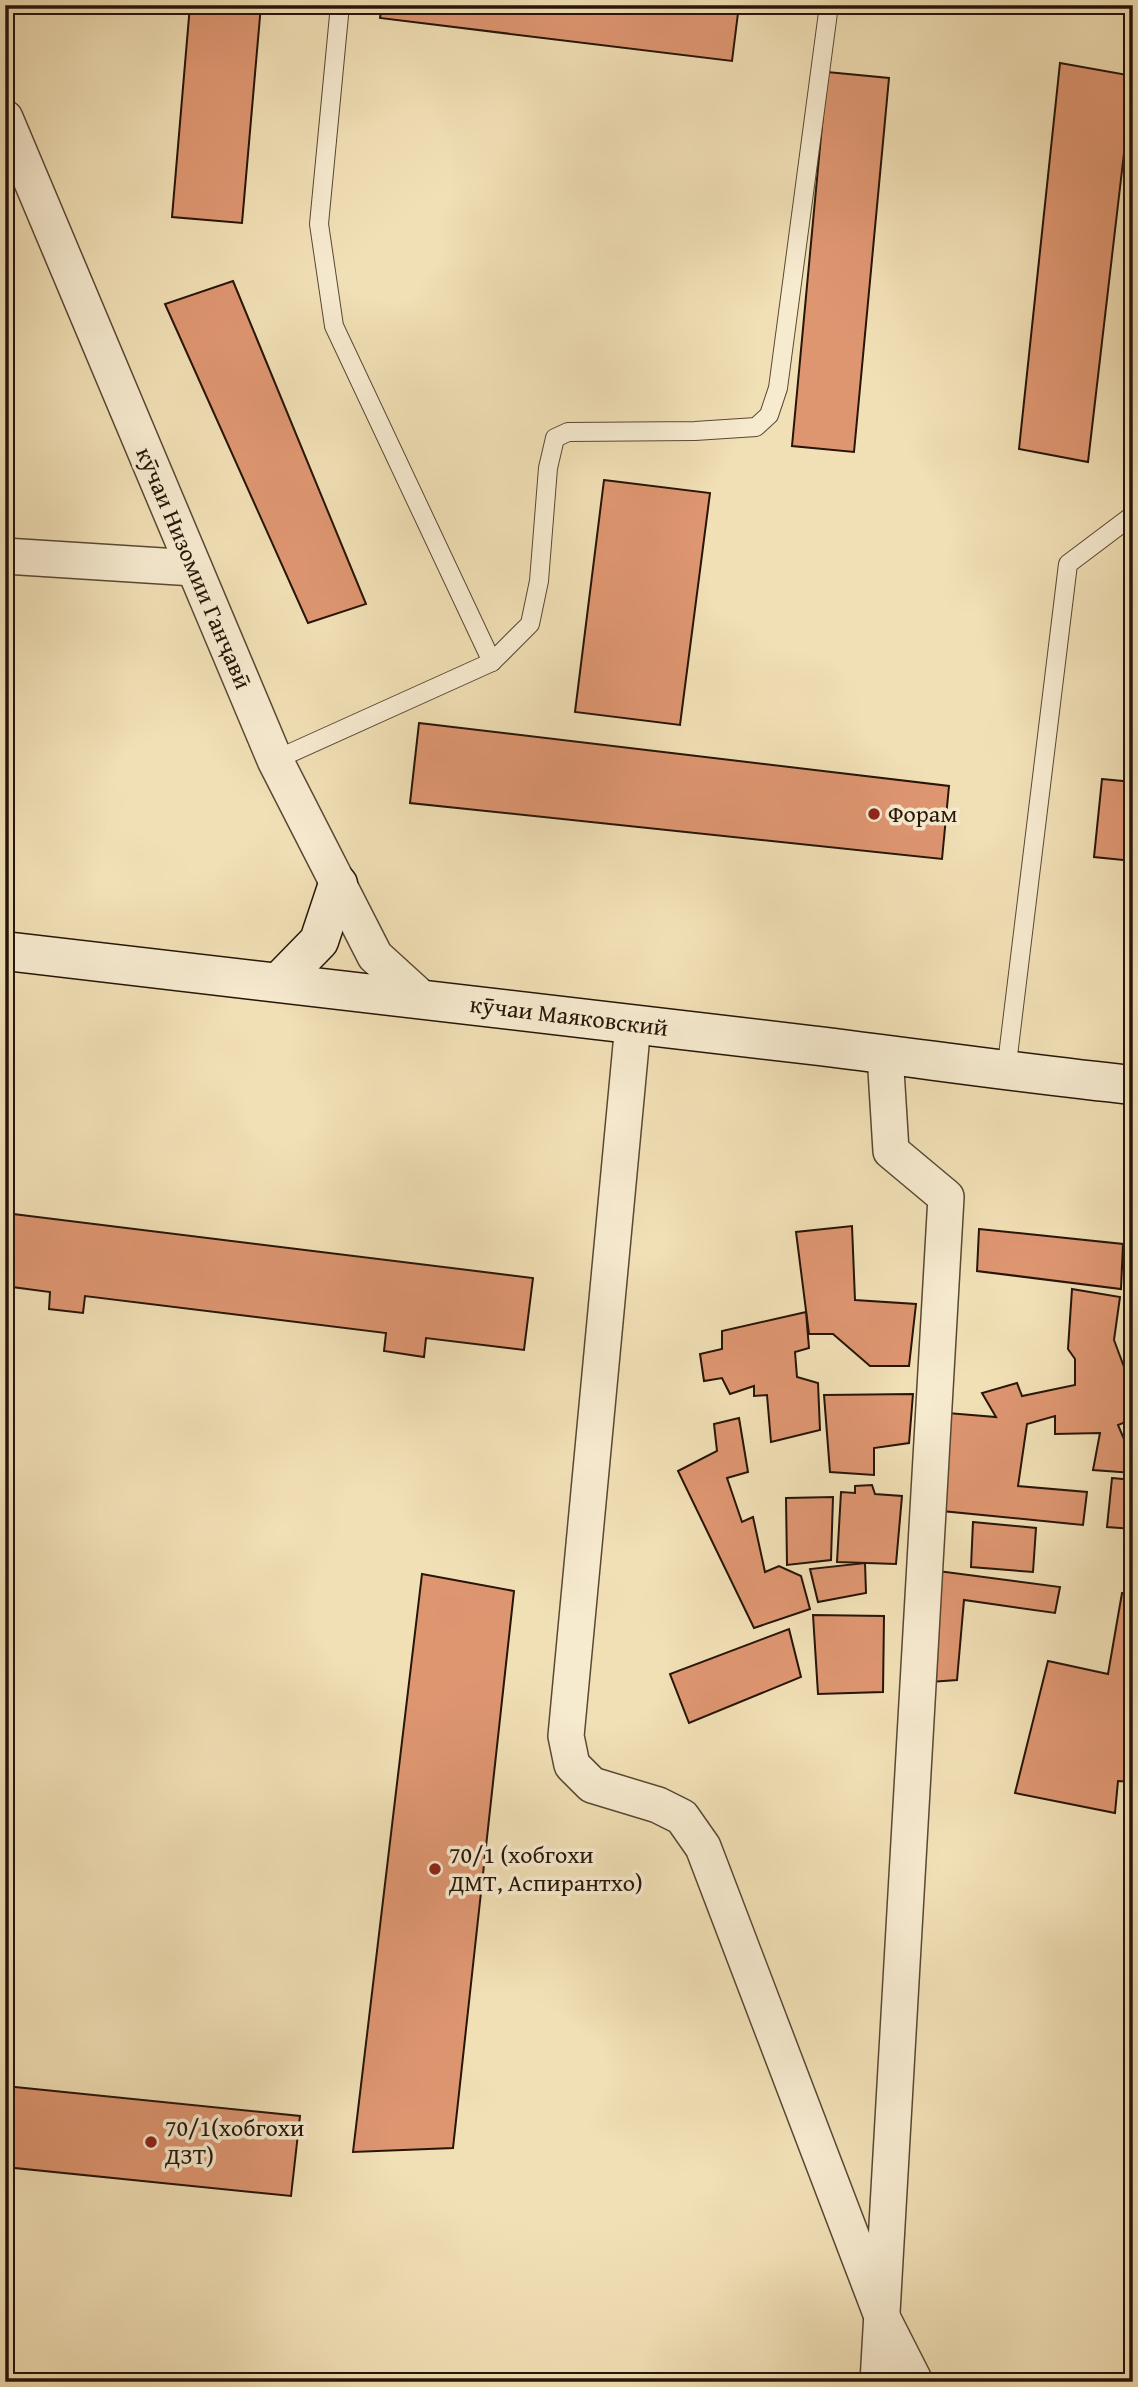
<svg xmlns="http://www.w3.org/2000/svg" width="1138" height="2387" viewBox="0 0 1138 2387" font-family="'Gentium Book Plus',serif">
<rect width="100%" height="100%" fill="#f1dfb5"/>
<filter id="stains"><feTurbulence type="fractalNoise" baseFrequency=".00286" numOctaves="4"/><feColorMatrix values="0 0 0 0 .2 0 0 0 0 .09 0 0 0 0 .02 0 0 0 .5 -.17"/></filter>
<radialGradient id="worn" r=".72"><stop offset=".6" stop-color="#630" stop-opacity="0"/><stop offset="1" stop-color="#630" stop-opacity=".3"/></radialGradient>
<g fill="#de9671" stroke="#261508" stroke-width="2">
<path d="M190,5H261L242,223L172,217Z"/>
<path d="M382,5H739L732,61L380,18Z"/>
<path d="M1060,63L1133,76L1088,462L1019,449Z"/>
<path d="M827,72L889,78L854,452L792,446Z"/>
<path d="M233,281L366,604L308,623L165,304Z"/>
<path d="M604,480L710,493L680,725L575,712Z"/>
<path d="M419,723L949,786L942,859L410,803Z"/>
<path d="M5,766H9L7,794H5Z"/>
<path d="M1102,779L1133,782V861L1094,857Z"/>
<path d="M5,1213L533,1278L524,1350L426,1338L424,1357L384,1351L386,1333L85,1296L83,1313L49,1309L50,1292L5,1286Z"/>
<path d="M852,1226L855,1300L916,1304L909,1366H870L833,1334H809L796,1232Z"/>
<path d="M979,1229L1123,1244L1121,1289L977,1271Z"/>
<path d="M1129,1235H1133V1269L1122,1268Z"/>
<path d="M1072,1289L1120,1297L1114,1340L1133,1391V1419L1118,1425L1133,1460V1473L1093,1470L1100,1433L1055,1434V1416L1027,1424L1018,1486L1087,1492L1083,1525L942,1511L948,1413L996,1417L982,1393L1017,1383L1022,1396L1075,1385V1359L1068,1349Z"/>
<path d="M806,1312L809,1348L795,1352L797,1377L818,1383L820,1430L771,1442L767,1395L754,1396V1386L730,1394L722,1378L704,1381L700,1354L722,1349V1331Z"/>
<path d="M1133,1319V1354H1132L1124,1321Z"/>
<path d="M913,1394L909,1443L874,1448V1475L830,1472L824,1395Z"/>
<path d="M739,1418L748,1472L727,1478L742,1522L753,1517L765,1572L779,1566L801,1576L810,1609L754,1628L678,1471L717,1451L714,1424Z"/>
<path d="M1112,1478L1133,1480V1529L1107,1527Z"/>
<path d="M872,1485L875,1494L902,1496L896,1564L837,1562L841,1492L855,1493V1486Z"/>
<path d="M833,1497L831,1560L787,1565L786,1498Z"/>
<path d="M973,1522L1036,1528L1033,1572L971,1567Z"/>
<path d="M865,1563L866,1593L818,1602L810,1569Z"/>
<path d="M938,1571L1060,1587L1055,1613L964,1600L957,1680L930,1682Z"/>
<path d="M422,1574L514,1591L453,2148L353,2152Z"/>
<path d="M1122,1593L1133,1595V1706L1128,1705L1124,1726L1133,1729V1782L1118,1781L1115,1813L1015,1793L1048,1661L1108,1674Z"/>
<path d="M813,1615L884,1616L883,1692L818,1694Z"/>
<path d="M789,1629L801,1677L689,1723L670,1674Z"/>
<path d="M5,2086L300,2116L291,2196L5,2167Z"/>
</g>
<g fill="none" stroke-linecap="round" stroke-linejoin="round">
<g stroke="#594833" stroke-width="20">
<g id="lane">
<path d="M340,5L319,224L334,326L492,662"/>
<path d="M275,760L492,662L530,624L539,581L548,468L555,438L568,432L695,431L756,427L769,415L778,388L829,5"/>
<path d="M1006,1072L1068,564L1133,515"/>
</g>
</g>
<g stroke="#594833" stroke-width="38">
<g id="street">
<path d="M5,118L275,760L375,956L420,997"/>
<path d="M5,556L194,568"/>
<path d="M633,1024L566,1736L572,1765L592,1785L658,1805L682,1817L703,1847L883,2319L915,2382"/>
<path d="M878,2382L946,1197L891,1151L885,1054"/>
</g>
</g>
<g stroke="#261508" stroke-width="41">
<g id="secondary">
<path d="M5,951C274,980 542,1013 810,1045C918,1058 1025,1074 1133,1085"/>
<path d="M280,981L319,941L338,884"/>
</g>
</g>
<use href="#lane" stroke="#f6eacf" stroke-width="18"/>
<use href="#street" stroke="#f6eacf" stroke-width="35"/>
<use href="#secondary" stroke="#f6eacf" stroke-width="38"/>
</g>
<g fill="#8f2418" stroke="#f6eacf" stroke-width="2.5">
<circle cx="874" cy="814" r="7"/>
<circle cx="435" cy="1869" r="7"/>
<circle cx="151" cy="2142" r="7"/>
</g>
<g text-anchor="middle" stroke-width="7" stroke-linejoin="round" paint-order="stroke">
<g font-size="24" fill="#261508" stroke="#f6eacf">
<text transform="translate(194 568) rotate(67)" y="8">кӯчаи Низомии Ганҷавӣ</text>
<text transform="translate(569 1016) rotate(7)" y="8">кӯчаи Маяковский</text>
</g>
<g font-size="24" fill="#261508" stroke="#f6eacf" text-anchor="start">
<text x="888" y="822">Форам</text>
<text x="449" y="1863">70/1 (хобгохи<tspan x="449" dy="28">ДМТ, Аспирантхо)</tspan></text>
<text x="165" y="2136">70/1(хобгохи<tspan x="165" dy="28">ДЗТ)</tspan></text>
</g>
</g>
<rect width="1138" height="2387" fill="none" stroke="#f1dfb5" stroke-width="28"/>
<rect x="7" y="7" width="1124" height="2373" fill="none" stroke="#261508" stroke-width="3.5"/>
<rect x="14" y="14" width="1110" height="2359" fill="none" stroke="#261508" stroke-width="2"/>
<rect width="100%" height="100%" filter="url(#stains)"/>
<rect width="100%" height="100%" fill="url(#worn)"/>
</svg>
